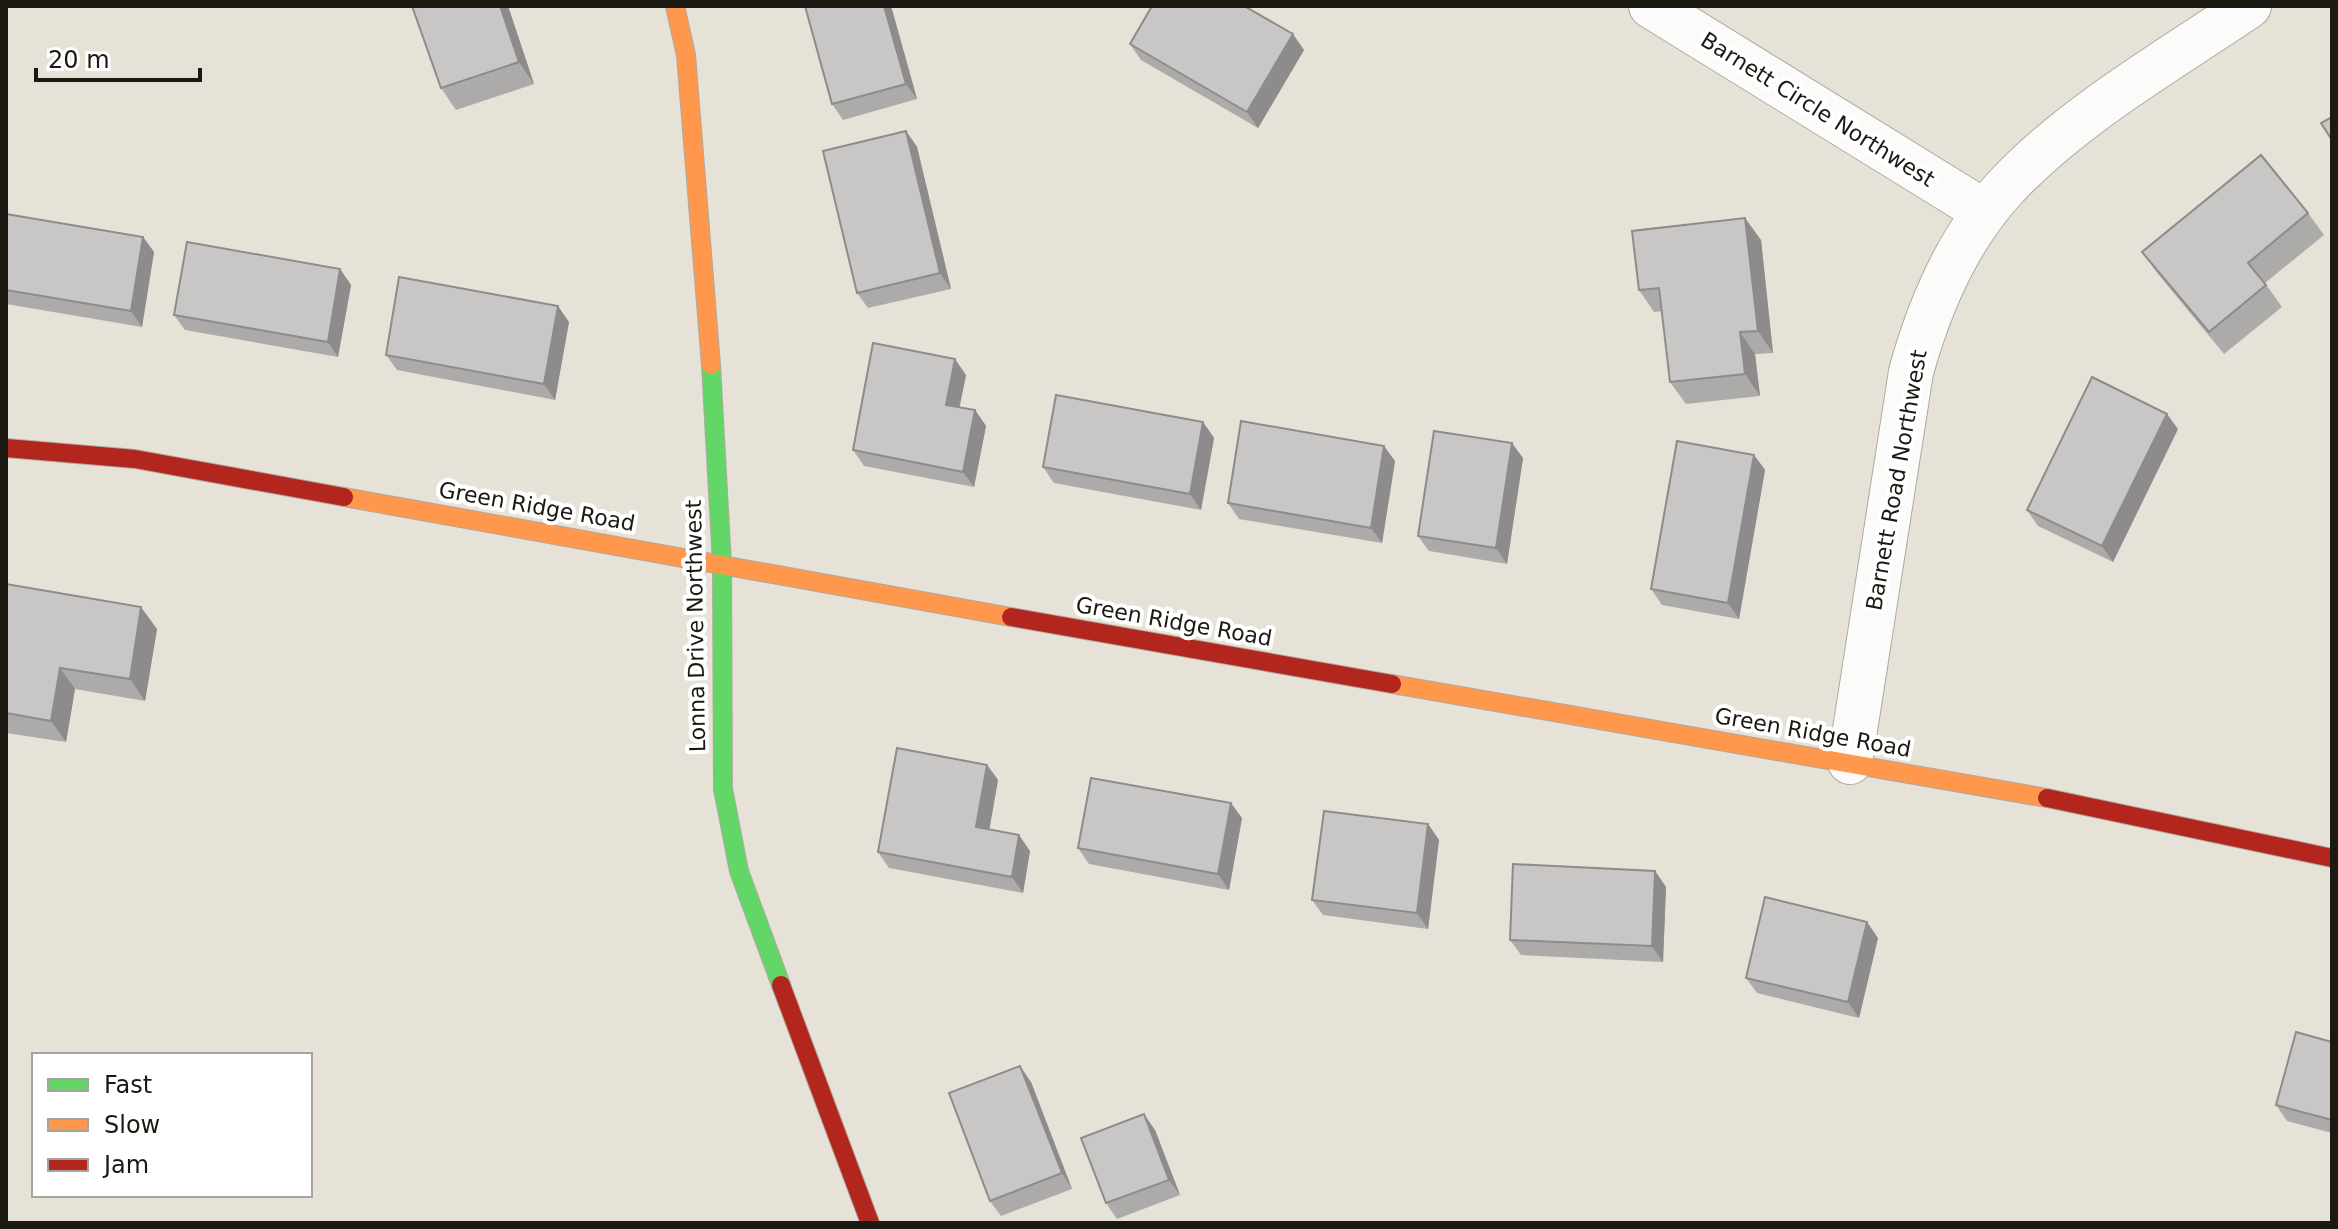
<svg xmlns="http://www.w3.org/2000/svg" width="2338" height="1229" viewBox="0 0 2338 1229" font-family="'DejaVu Sans',sans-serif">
<rect width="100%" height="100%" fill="#e7e2d7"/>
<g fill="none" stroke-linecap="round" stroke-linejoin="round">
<g stroke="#ada9a1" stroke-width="46">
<g id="street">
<path d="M1651,6L1985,212"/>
<path d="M1850,762L1911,372C1929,307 1958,239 2004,189C2070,117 2168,61 2249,6"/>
</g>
</g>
<g stroke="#ada9a1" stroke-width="20">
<path id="fast" d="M711,365L722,564L723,789L739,871L781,985"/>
</g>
<g stroke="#ada9a1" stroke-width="20">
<g id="slow">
<path d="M675,6L686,55L711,365"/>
<path d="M344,497L1011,617"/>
<path d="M1392,684L2047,798"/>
</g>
</g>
<g stroke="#ada9a1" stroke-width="20">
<g id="jam">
<path d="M6,448L135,459L344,497"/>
<path d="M1011,617L1392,684"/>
<path d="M2047,798L2332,858"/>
<path d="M781,985L870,1223"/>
</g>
</g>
<use href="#street" stroke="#fbfbf9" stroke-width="44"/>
<use href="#fast" stroke="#63d668" stroke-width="18"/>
<use href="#slow" stroke="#ff974d" stroke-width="18"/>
<use href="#jam" stroke="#b3261e" stroke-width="18"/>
</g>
<g fill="#adabaa">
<path d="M508,6L534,84L456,110L441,88Z"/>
<path d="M805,6H891L917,99L843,120L832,104Z"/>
<path d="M1130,44L1304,50L1258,128L1141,60Z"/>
<path d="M906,131L917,147L951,289L868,308L857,293Z"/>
<path d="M2308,213L2324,235L2265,283L2282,307L2224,354L2158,274L2142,252Z"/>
<path d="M6,214L143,237L154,252L142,327L6,304Z"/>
<path d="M1761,240L1773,353L1755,354L1760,396L1686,404L1670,382L1662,311L1654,312L1639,290Z"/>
<path d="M340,269L351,285L338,357L185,330L174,315Z"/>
<path d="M569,322L555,400L397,370L386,355Z"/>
<path d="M966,375L959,407L975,410L986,426L974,487L864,466L853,450Z"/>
<path d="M1203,422L1214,438L1201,510L1054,483L1043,467Z"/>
<path d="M2178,429L2113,562L2038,526L2027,510Z"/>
<path d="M1754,455L1765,470L1739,619L1662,605L1651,589Z"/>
<path d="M1523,458L1507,564L1429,551L1418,536Z"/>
<path d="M1395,461L1382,543L1239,519L1228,503Z"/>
<path d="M6,584L157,629L145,701L75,689L66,742L6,733Z"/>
<path d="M987,765L998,780L989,830L1030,851L1023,893L889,868L878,852Z"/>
<path d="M1242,818L1229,890L1089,864L1078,848Z"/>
<path d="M1428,824L1439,840L1428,929L1323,915L1312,900Z"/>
<path d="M1655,871L1666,887L1663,962L1521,955L1510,940Z"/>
<path d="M1878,938L1859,1018L1757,993L1746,978Z"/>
<path d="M2332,1042V1133L2287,1121L2276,1105Z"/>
<path d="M1031,1082L1072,1189L1001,1216L990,1201Z"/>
<path d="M1155,1130L1180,1195L1117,1219L1106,1203Z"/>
</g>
<g fill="#8d8b8b">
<path d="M500,6H508L534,84L519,62Z"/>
<path d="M884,6H891L917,99L906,84Z"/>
<path d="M1293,34L1304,50L1258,128L1247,112Z"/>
<path d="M906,131L917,147L951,289L940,273Z"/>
<path d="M1745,218L1761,240L1773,353L1758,331Z"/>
<path d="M143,237L154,252L142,327L131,311Z"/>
<path d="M340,269L351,285L338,357L328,342Z"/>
<path d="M558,306L569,322L555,400L544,384Z"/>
<path d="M1740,332L1755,354L1760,396L1745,374Z"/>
<path d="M955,359L966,375L957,420L946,405Z"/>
<path d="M975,410L986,426L974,487L963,472Z"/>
<path d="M2167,414L2178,429L2113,562L2102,546Z"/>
<path d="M1203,422L1214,438L1201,510L1190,494Z"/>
<path d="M1512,443L1523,458L1507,564L1496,548Z"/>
<path d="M1384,446L1395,461L1382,543L1371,528Z"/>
<path d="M1754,455L1765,470L1739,619L1728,603Z"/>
<path d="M141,607L157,629L145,701L130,679Z"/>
<path d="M60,668L75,689L66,742L51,721Z"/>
<path d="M987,765L998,780L987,843L976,827Z"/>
<path d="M1231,803L1242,818L1229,890L1218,874Z"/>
<path d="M1428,824L1439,840L1428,929L1417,913Z"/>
<path d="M1019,835L1030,851L1023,893L1012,877Z"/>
<path d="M1655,871L1666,887L1663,962L1652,946Z"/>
<path d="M1867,922L1878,938L1859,1018L1848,1002Z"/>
<path d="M1020,1066L1031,1082L1072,1189L1062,1173Z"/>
<path d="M1144,1114L1155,1130L1180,1195L1169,1180Z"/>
</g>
<g fill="#c9c7c6" stroke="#8d8b8b" stroke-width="2">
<path d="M412,6H500L519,62L441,88Z"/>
<path d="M805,6H884L906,84L832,104Z"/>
<path d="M1152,6H1244L1293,34L1247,112L1130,44Z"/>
<path d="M2332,117V140L2321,123Z"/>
<path d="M906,131L940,273L857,293L823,151Z"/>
<path d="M2261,155L2308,213L2248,263L2266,285L2209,332L2142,252Z"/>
<path d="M6,214L143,237L131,311L6,290Z"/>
<path d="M1745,218L1758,331L1740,332L1745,374L1670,382L1659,288L1639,290L1632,231Z"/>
<path d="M187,242L340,269L328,342L174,315Z"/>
<path d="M399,277L558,306L544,384L386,355Z"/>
<path d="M873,343L955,359L946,405L975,410L963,472L853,450Z"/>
<path d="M2092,377L2167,414L2102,546L2027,510Z"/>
<path d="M1056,395L1203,422L1190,494L1043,467Z"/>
<path d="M1241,421L1384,446L1371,528L1228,503Z"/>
<path d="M1434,431L1512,443L1496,548L1418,536Z"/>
<path d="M1677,441L1754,455L1728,603L1651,589Z"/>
<path d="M6,584L141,607L130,679L60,668L51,721L6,713Z"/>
<path d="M897,748L987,765L976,827L1019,835L1012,877L878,852Z"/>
<path d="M1091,778L1231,803L1218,874L1078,848Z"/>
<path d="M1324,811L1428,824L1417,913L1312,900Z"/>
<path d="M1513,864L1655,871L1652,946L1510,940Z"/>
<path d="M1765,897L1867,922L1848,1002L1746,978Z"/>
<path d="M2296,1032L2332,1042V1120L2276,1105Z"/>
<path d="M1020,1066L1062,1173L990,1201L949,1093Z"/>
<path d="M1144,1114L1169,1180L1106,1203L1081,1138Z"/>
</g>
<g text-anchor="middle" stroke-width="8" stroke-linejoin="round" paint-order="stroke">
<g font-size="22" fill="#1b1911" stroke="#fff">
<text transform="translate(1818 109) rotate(32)" y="8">Barnett Circle Northwest</text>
<text transform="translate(1896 480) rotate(-80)" y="8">Barnett Road Northwest</text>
<text transform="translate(537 506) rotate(10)" y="8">Green Ridge Road</text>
<text transform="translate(1174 621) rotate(10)" y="8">Green Ridge Road</text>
<text transform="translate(695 626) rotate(-91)" y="8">Lonna Drive Northwest</text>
<text transform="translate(1813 732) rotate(10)" y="8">Green Ridge Road</text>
</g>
</g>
<rect width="2338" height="1229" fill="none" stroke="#1b1911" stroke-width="16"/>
<rect x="32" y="1053" width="280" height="144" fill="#ffffff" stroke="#a4a3a0" stroke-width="2"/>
<rect x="48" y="1079" width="40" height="12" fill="#63d668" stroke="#a4a3a0" stroke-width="2"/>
<text x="104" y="1093" font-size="24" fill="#1b1911">Fast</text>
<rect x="48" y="1119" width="40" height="12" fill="#ff974d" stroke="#a4a3a0" stroke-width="2"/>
<text x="104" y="1133" font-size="24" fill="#1b1911">Slow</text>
<rect x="48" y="1159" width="40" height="12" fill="#b3261e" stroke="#a4a3a0" stroke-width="2"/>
<text x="104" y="1173" font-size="24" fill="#1b1911">Jam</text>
<path d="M36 68v12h164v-12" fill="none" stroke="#1b1911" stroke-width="4"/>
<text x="48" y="68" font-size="24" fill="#1b1911" stroke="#ffffff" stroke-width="6" paint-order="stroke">20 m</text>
</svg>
